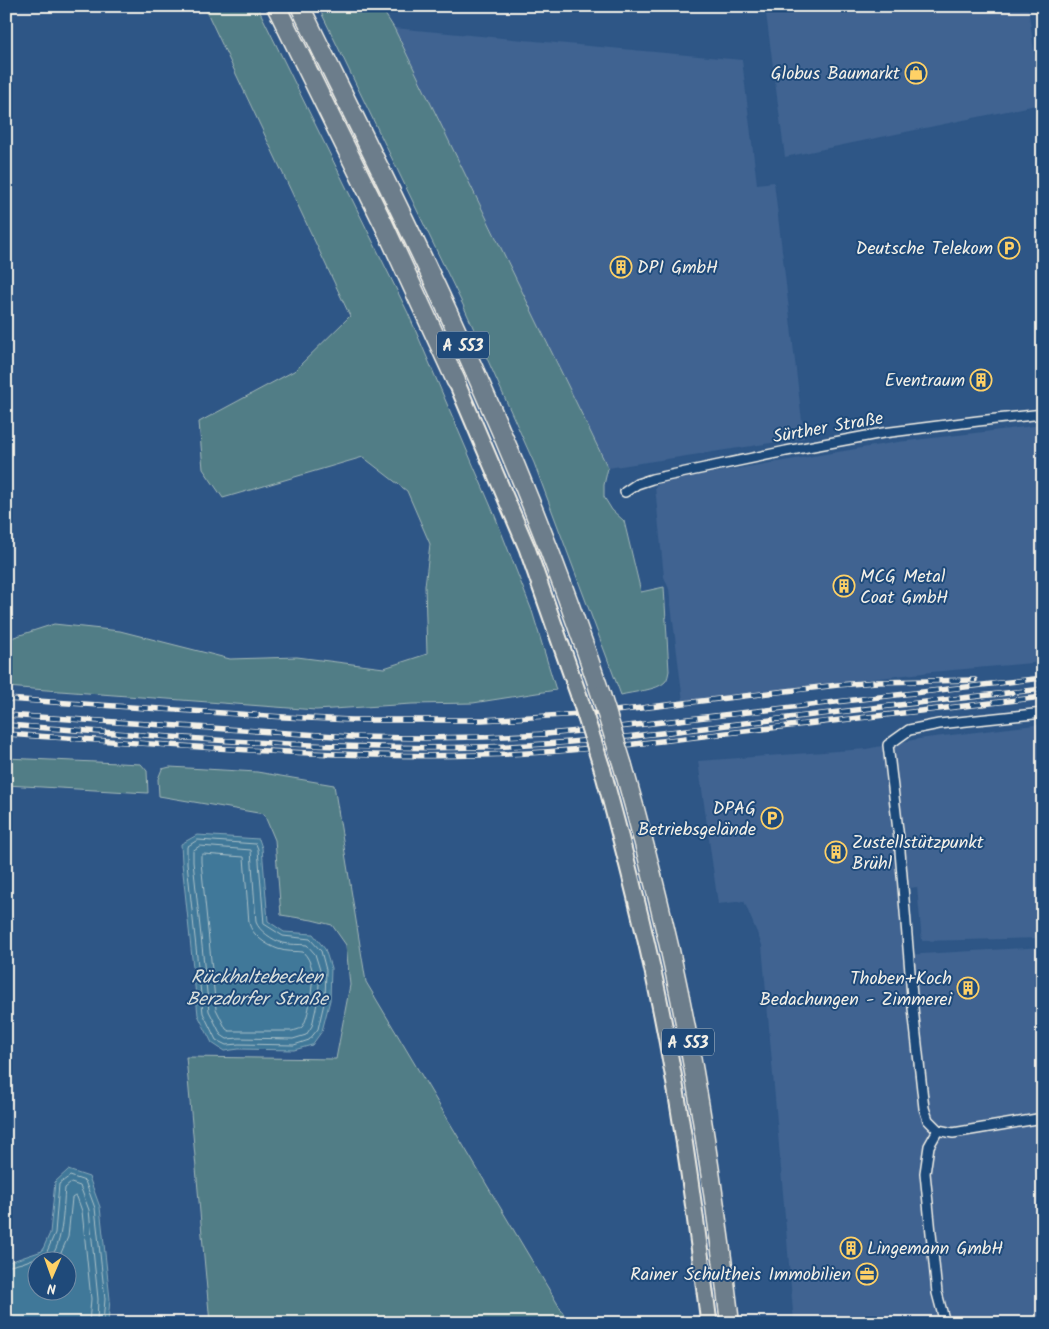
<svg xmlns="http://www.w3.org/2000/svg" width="1049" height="1329" viewBox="0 0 1049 1329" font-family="Kalam,sans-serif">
<rect width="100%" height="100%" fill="#2e5686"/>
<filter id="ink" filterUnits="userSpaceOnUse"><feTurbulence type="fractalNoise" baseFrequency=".02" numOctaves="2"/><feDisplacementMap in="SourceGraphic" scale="10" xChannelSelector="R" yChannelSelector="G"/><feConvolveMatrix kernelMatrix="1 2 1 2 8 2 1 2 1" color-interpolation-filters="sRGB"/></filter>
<g filter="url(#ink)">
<g fill="#3f6391">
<path d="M765,6H1028L1041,104L785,157Z"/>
<path d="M394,28L742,60L757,184L774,182L804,438L608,468Z"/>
<path d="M1043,425V662L931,672L683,701L669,589L664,577L655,487L662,481L898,442Z"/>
<path d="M1043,724V938L922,941L917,887L897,890L904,955L1043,947V1323H794L762,945L744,901L718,904L698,761L866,749L918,739Z"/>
</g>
<g fill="#517d86" stroke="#a2b7b7">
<path d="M204,6H257L408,313L495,516L532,611L556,690L473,703L412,704L316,710L6,687V638L8,639L54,624L120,631L230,659L297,657L384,668L427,654L425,586L430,544L407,491L363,457L223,498L203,469L199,422L294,371L350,316Z"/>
<path d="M318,6H380L394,28L608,468L604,485V497L612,510L624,521L641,592L664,587L669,671C668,675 668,679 665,682C658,690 632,692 621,695L534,463L463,305Z"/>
<path d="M6,758L141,764L147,771L148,793L6,785Z"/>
<path d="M170,767L257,772L334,785L366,982L569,1323H210L186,1057L336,1059L350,985L346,945L332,925L312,920L281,915L275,840L264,814L159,796L158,779L162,769Z"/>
</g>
<g fill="#3f7899" stroke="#87a8b9" fill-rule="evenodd">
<path d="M197,835L259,839L262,848L268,921L284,932L313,934L325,949L331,968L330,1000L322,1031L312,1045L294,1050L239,1049L224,1051L212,1043L198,1015L182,863L181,844Z"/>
<path d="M68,1170L89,1177L100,1207L110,1299L108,1323H6V1263L42,1251L50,1233L55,1182ZM38,1262H68V1292H38Z"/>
</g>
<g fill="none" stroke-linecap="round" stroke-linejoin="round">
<g stroke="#acc1c8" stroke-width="1">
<path d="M198,840L256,844L258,849L264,924L283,936L310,939L321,951L326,970L325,999L318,1029L309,1040L294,1045L239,1044L226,1045L216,1040L203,1013L187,863V847Z"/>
<path d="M200,846L251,850L256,922C259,931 273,940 282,943C290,945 299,944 307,945L315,954L320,970L318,999L312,1026L306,1035L293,1039L239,1038L227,1039L221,1035L209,1011L193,862V851Z"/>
<path d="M203,854L244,857L249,923C252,935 266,945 278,949C286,952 295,951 303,952C308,957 310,962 312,969C314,979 309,1020 302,1027C299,1030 295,1030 292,1031H229L226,1029L216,1009L201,862V856Z"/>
<path d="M45,1262C64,1252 63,1207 65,1188L71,1183L80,1186L89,1210L98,1299L97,1323"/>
<path d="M57,1262L68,1237L72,1198L75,1196L77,1197L82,1211L91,1299L89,1323"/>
<path d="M6,1267L22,1263L46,1254L55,1233L59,1184L70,1176L85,1181L95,1208L105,1299L103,1323"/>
</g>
<g stroke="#f4f1e8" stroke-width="12">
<g id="minor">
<path d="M625,492L637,484L652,479L786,451L883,433L978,421L1043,414"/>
<path d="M1043,713L939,724L909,730L888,745L899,839L913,1008L924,1108L928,1120L938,1130L953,1133L1043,1118"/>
<path d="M938,1130L929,1146L925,1173L937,1293L945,1323"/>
</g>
</g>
<g stroke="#f4f1e8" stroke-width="19">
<g id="trunk">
<path d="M456,381L527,548L579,696"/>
<path d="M602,768C620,834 637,900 652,967C678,1084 694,1204 709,1323"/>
</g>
</g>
<g stroke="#f4f1e8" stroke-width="21">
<g id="motorway">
<path d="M276,6L384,225L456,381"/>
<path d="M300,6C360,129 421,250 476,374C523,479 565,586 601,695"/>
<path d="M623,766C640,826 655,885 669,946C697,1070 715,1196 730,1323"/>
</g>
</g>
<use href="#minor" stroke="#1f4a7a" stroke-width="9"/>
<use href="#trunk" stroke="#6c7d8b" stroke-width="15"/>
<use href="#motorway" stroke="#6c7d8b" stroke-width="18"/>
<g stroke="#f4f1e8" stroke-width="5.5">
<g id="rail">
<path d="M6,699L284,717L352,720H482L598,713L838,685L877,682L975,680"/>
<path d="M6,715L352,737L419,738L483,737L546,734L602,729L1043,678"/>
<path d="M6,725C164,736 323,751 481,747C567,745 652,734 736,724C838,712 941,700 1043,689"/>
<path d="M6,734C164,744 323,759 481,755C567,753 652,742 736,732C838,720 941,709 1043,697"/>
</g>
</g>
<use href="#rail" stroke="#1f4a7a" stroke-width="4" stroke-dasharray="11" stroke-linecap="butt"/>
<g stroke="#f4f1e8" stroke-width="19" stroke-linecap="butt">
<path id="trunk-bridge" d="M579,696L602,768"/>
</g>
<g stroke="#f4f1e8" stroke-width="21" stroke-linecap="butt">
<path id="motorway-bridge" d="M601,695L623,766"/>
</g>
<use href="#trunk-bridge" stroke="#6c7d8b" stroke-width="15"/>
<use href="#motorway-bridge" stroke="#6c7d8b" stroke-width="18"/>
</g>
</g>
<defs>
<g id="shop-ring" transform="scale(1.125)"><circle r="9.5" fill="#1f4a7a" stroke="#ffd166" stroke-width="1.5"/><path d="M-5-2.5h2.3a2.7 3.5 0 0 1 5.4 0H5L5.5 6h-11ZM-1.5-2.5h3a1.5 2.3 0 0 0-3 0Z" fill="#ffd166"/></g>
<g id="parking-ring" transform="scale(1.125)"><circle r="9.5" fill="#1f4a7a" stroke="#ffd166" stroke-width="1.5"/><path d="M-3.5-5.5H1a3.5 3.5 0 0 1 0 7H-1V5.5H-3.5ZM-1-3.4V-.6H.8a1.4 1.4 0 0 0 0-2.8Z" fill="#ffd166"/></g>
<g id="building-ring" transform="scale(1.125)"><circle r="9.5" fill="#1f4a7a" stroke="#ffd166" stroke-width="1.5"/><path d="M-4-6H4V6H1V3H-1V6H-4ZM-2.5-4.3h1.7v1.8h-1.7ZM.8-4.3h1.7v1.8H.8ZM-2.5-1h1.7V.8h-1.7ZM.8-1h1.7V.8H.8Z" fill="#ffd166"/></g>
<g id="office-ring" transform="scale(1.125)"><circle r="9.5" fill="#1f4a7a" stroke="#ffd166" stroke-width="1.5"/><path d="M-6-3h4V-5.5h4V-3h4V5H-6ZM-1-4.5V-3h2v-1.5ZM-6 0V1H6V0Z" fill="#ffd166"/></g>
</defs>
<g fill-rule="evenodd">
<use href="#shop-ring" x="916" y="73"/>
<use href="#parking-ring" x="1009" y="248"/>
<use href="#building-ring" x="621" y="267"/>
<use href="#building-ring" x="981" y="380"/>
<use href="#building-ring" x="844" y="586"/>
<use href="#parking-ring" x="772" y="818"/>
<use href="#building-ring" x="836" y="852"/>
<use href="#building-ring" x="968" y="988"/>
<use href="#building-ring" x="851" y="1248"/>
<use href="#office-ring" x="867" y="1274"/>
</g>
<g text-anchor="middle" stroke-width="4" stroke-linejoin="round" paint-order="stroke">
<g fill="#1f4a7a" stroke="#b4bfc7" stroke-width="1">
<rect x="437" y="331.5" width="52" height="27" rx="4"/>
<rect x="662" y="1028.5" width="52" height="27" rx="4"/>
</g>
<g font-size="16" font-weight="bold" fill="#f4f1e8">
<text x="463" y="351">A 553</text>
<text x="688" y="1048">A 553</text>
</g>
<g font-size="18" fill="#f4f1e8" stroke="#1f4a7a" text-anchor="end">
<text x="900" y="79">Globus Baumarkt</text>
<text x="993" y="254">Deutsche Telekom</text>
<text x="637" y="273" text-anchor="start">DPI GmbH</text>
<text x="965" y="386">Eventraum</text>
<text x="860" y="582" text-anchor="start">MCG Metal<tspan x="860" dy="21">Coat GmbH</tspan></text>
<text x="756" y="814">DPAG<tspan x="756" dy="21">Betriebsgelände</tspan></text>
<text x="852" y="848" text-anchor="start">Zustellstützpunkt<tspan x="852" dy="21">Brühl</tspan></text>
<text x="952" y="984">Thoben+Koch<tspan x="952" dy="21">Bedachungen - Zimmerei</tspan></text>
<text x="867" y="1254" text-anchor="start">Lingemann GmbH</text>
<text x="851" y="1280">Rainer Schultheis Immobilien</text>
</g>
<g font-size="18" fill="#f4f1e8" stroke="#1f4a7a">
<text transform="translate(828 427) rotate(-10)" y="6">Sürther Straße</text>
</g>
<g font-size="19" font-style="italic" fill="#d9dfdc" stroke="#1f4a7a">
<text x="257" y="983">Rückhaltebecken<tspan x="257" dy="22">Berzdorfer Straße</tspan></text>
</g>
</g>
<rect width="1049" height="1329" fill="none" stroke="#1f4a7a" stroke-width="25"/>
<rect x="12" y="12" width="1024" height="1304" fill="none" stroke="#f4f1e8" stroke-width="2" filter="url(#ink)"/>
<g transform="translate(52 1276) rotate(182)"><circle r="24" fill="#1f4a7a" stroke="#748da6"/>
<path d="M0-4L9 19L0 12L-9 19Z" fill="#ffd166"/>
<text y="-8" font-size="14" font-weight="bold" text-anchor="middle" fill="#f4f1e8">N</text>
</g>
</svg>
